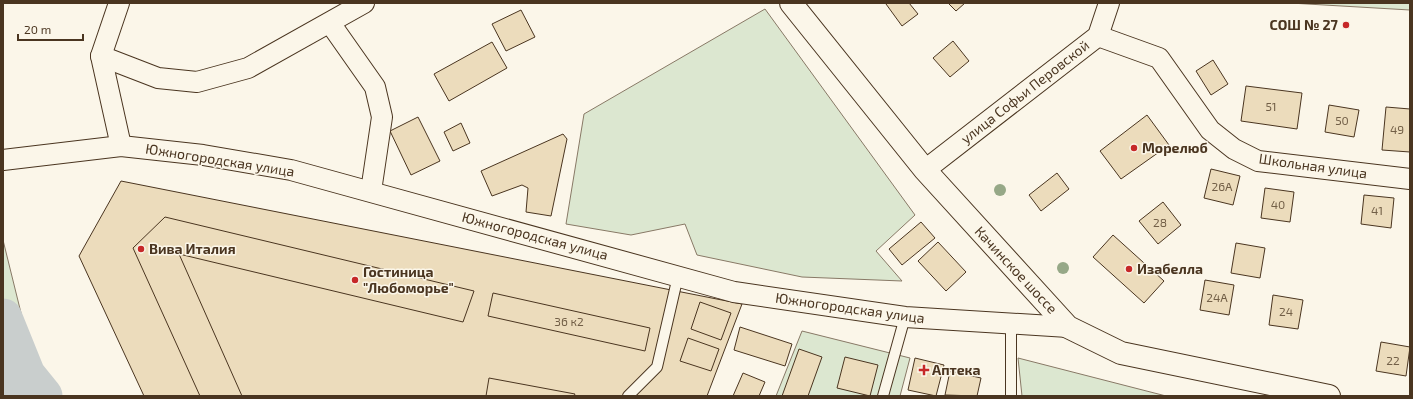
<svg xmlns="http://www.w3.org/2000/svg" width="1413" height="399" viewBox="0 0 1413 399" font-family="'Exo 2',sans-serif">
<rect width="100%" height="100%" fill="#fbf6e9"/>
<g fill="#dce7d0" stroke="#887966">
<path d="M1290,3H1410V10Z"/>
<path d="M765,9L915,215L876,251L902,281L802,277L697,255L685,224L631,235L566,224L584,114Z"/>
<path d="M3,240L22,317L49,396H3Z"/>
<path d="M802,331L910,358L900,396H776Z"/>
<path d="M1018,358L1166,396H1022Z"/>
</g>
<path fill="#c9cecd" stroke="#887966" d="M3,318L26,375L43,396H3Z"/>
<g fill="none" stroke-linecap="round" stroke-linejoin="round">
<path stroke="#c9cecd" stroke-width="39" d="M3,318L26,375L43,396"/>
</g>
<g fill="#ecdcbc" stroke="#4a3520">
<path d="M888,3H909L918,14L902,26L886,4Z"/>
<path d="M948,3H965L956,11Z"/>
<path d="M521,10L535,37L506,51L492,24Z"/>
<path d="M953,41L969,61L950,77L933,58Z"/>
<path d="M492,42L507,68L449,101L434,74Z"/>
<path d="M1213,60L1228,84L1211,95L1196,71Z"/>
<path d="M1246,86L1302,93L1297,129L1241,121Z"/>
<path d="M1329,105L1359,110L1354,137L1325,132Z"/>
<path d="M1386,107L1410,109V152L1382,150Z"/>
<path d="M1147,115L1169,145L1121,179L1100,151Z"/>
<path d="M418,117L440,161L411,175L390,131Z"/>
<path d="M461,123L470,143L453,151L444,132Z"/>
<path d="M563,134L567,139L551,216L526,212L528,188L522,185L492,196L481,171Z"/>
<path d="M1211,169L1240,176L1233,205L1204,198Z"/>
<path d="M1057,173L1069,189L1041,211L1029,195Z"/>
<path d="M121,181L742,304L707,396H144L79,256Z"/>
<path d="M1265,188L1294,192L1290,222L1261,218Z"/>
<path d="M1364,195L1394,198L1391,228L1361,224Z"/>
<path d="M1163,202L1181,225L1158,244L1139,221Z"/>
<path d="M165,217L474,291L463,322L179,254L242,396H200L133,248Z"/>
<path d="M921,222L935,238L902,265L889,249Z"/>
<path d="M1113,235L1164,281L1144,303L1093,257Z"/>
<path d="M938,242L966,272L946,291L918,261Z"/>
<path d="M1236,243L1265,248L1260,278L1231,273Z"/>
<path d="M1205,280L1234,285L1229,315L1200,310Z"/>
<path d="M493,293L650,328L645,351L488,316Z"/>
<path d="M1273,295L1303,300L1298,329L1269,325Z"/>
<path d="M700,302L731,313L721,340L691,329Z"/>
<path d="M740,327L792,344L785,366L734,350Z"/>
<path d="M688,338L719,349L711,371L680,361Z"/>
<path d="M1381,342L1410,347L1406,376L1376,371Z"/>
<path d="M799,349L822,357L808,396H782Z"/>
<path d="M845,357L878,365L870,396L837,388Z"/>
<path d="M915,358L944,365L936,396L908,390Z"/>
<path d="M950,371L981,378L977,396L945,395Z"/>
<path d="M743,373L765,382L759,396H733Z"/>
<path d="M489,378L575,394L574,396H486Z"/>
</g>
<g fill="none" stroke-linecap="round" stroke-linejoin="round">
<g stroke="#4a3520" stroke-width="12">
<g id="lane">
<path d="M628,396L657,367L678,276"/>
<path d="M883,396L905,317"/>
<path d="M1011,396V323"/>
</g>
</g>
<g stroke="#4a3520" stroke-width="22">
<g id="street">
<path d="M119,3L101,56L121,146"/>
<path d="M330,23L375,87L382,117L371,191"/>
<path d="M1098,36L1159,58L1210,130L1234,149L1258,161L1410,179"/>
<path d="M101,56L158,78L197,82L248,68L364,3"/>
<path d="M3,160L121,146L203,155L291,170L734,292L905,317L1068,327"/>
<path d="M925,170L1098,36L1109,3"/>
</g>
</g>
<g stroke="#4a3520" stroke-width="24">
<path id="primary" d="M791,3L925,170L1068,327L1121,353L1329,396"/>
</g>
<use href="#lane" stroke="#fbf6e9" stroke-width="10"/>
<use href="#street" stroke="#fbf6e9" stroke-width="20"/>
<use href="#primary" stroke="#fbf6e9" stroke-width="22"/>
</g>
<g fill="#96a887">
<circle cx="1000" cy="190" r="6"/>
<circle cx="1063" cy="268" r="6"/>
</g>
<g fill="#c62828" stroke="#fbf6e9" stroke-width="1.5">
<circle cx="1346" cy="25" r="4"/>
<circle cx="1134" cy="148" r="4"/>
<circle cx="141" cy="249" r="4"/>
<circle cx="1129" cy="269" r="4"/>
<circle cx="355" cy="280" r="4"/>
<path d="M922 364h4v4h4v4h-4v4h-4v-4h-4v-4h4z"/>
</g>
<g text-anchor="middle" stroke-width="3" stroke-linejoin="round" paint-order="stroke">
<g font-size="12" fill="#725f47">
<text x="1271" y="111">51</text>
<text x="1342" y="125">50</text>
<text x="1397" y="134">49</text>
<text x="1222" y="191">26А</text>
<text x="1278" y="209">40</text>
<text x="1377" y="215">41</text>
<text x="1160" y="227">28</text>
<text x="1217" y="302">24А</text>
<text x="1286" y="316">24</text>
<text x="569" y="326">36 к2</text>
<text x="1393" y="365">22</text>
</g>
<g font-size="14" font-weight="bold" fill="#4a3520" stroke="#fbf6e9" text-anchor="start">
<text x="1338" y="30" text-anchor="end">СОШ № 27</text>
<text x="1142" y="153">Морелюб</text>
<text x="149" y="254">Вива Италия</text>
<text x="1137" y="274">Изабелла</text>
<text x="363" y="277">Гостиница<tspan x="363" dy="16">"Любоморье"</tspan></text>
<text x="932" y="375">Аптека</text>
</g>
<g font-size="14" fill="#4a3520" stroke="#fbf6e9">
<text transform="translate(1025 92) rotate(-38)" y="5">улица Софьи Перовской</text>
<text transform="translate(220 160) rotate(9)" y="5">Южногородская улица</text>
<text transform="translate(1313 166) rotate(8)" y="5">Школьная улица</text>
<text transform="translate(535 236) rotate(15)" y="5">Южногородская улица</text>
<text transform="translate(1016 270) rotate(47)" y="5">Качинское шоссе</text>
<text transform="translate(850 308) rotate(8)" y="5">Южногородская улица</text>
</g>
</g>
<rect width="1413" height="399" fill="none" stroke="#4a3520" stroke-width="8"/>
<path d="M18 34v6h65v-6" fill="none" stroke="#4a3520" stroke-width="2"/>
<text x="24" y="34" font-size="12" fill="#4a3520" stroke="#fbf6e9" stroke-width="3" paint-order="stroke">20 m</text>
</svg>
